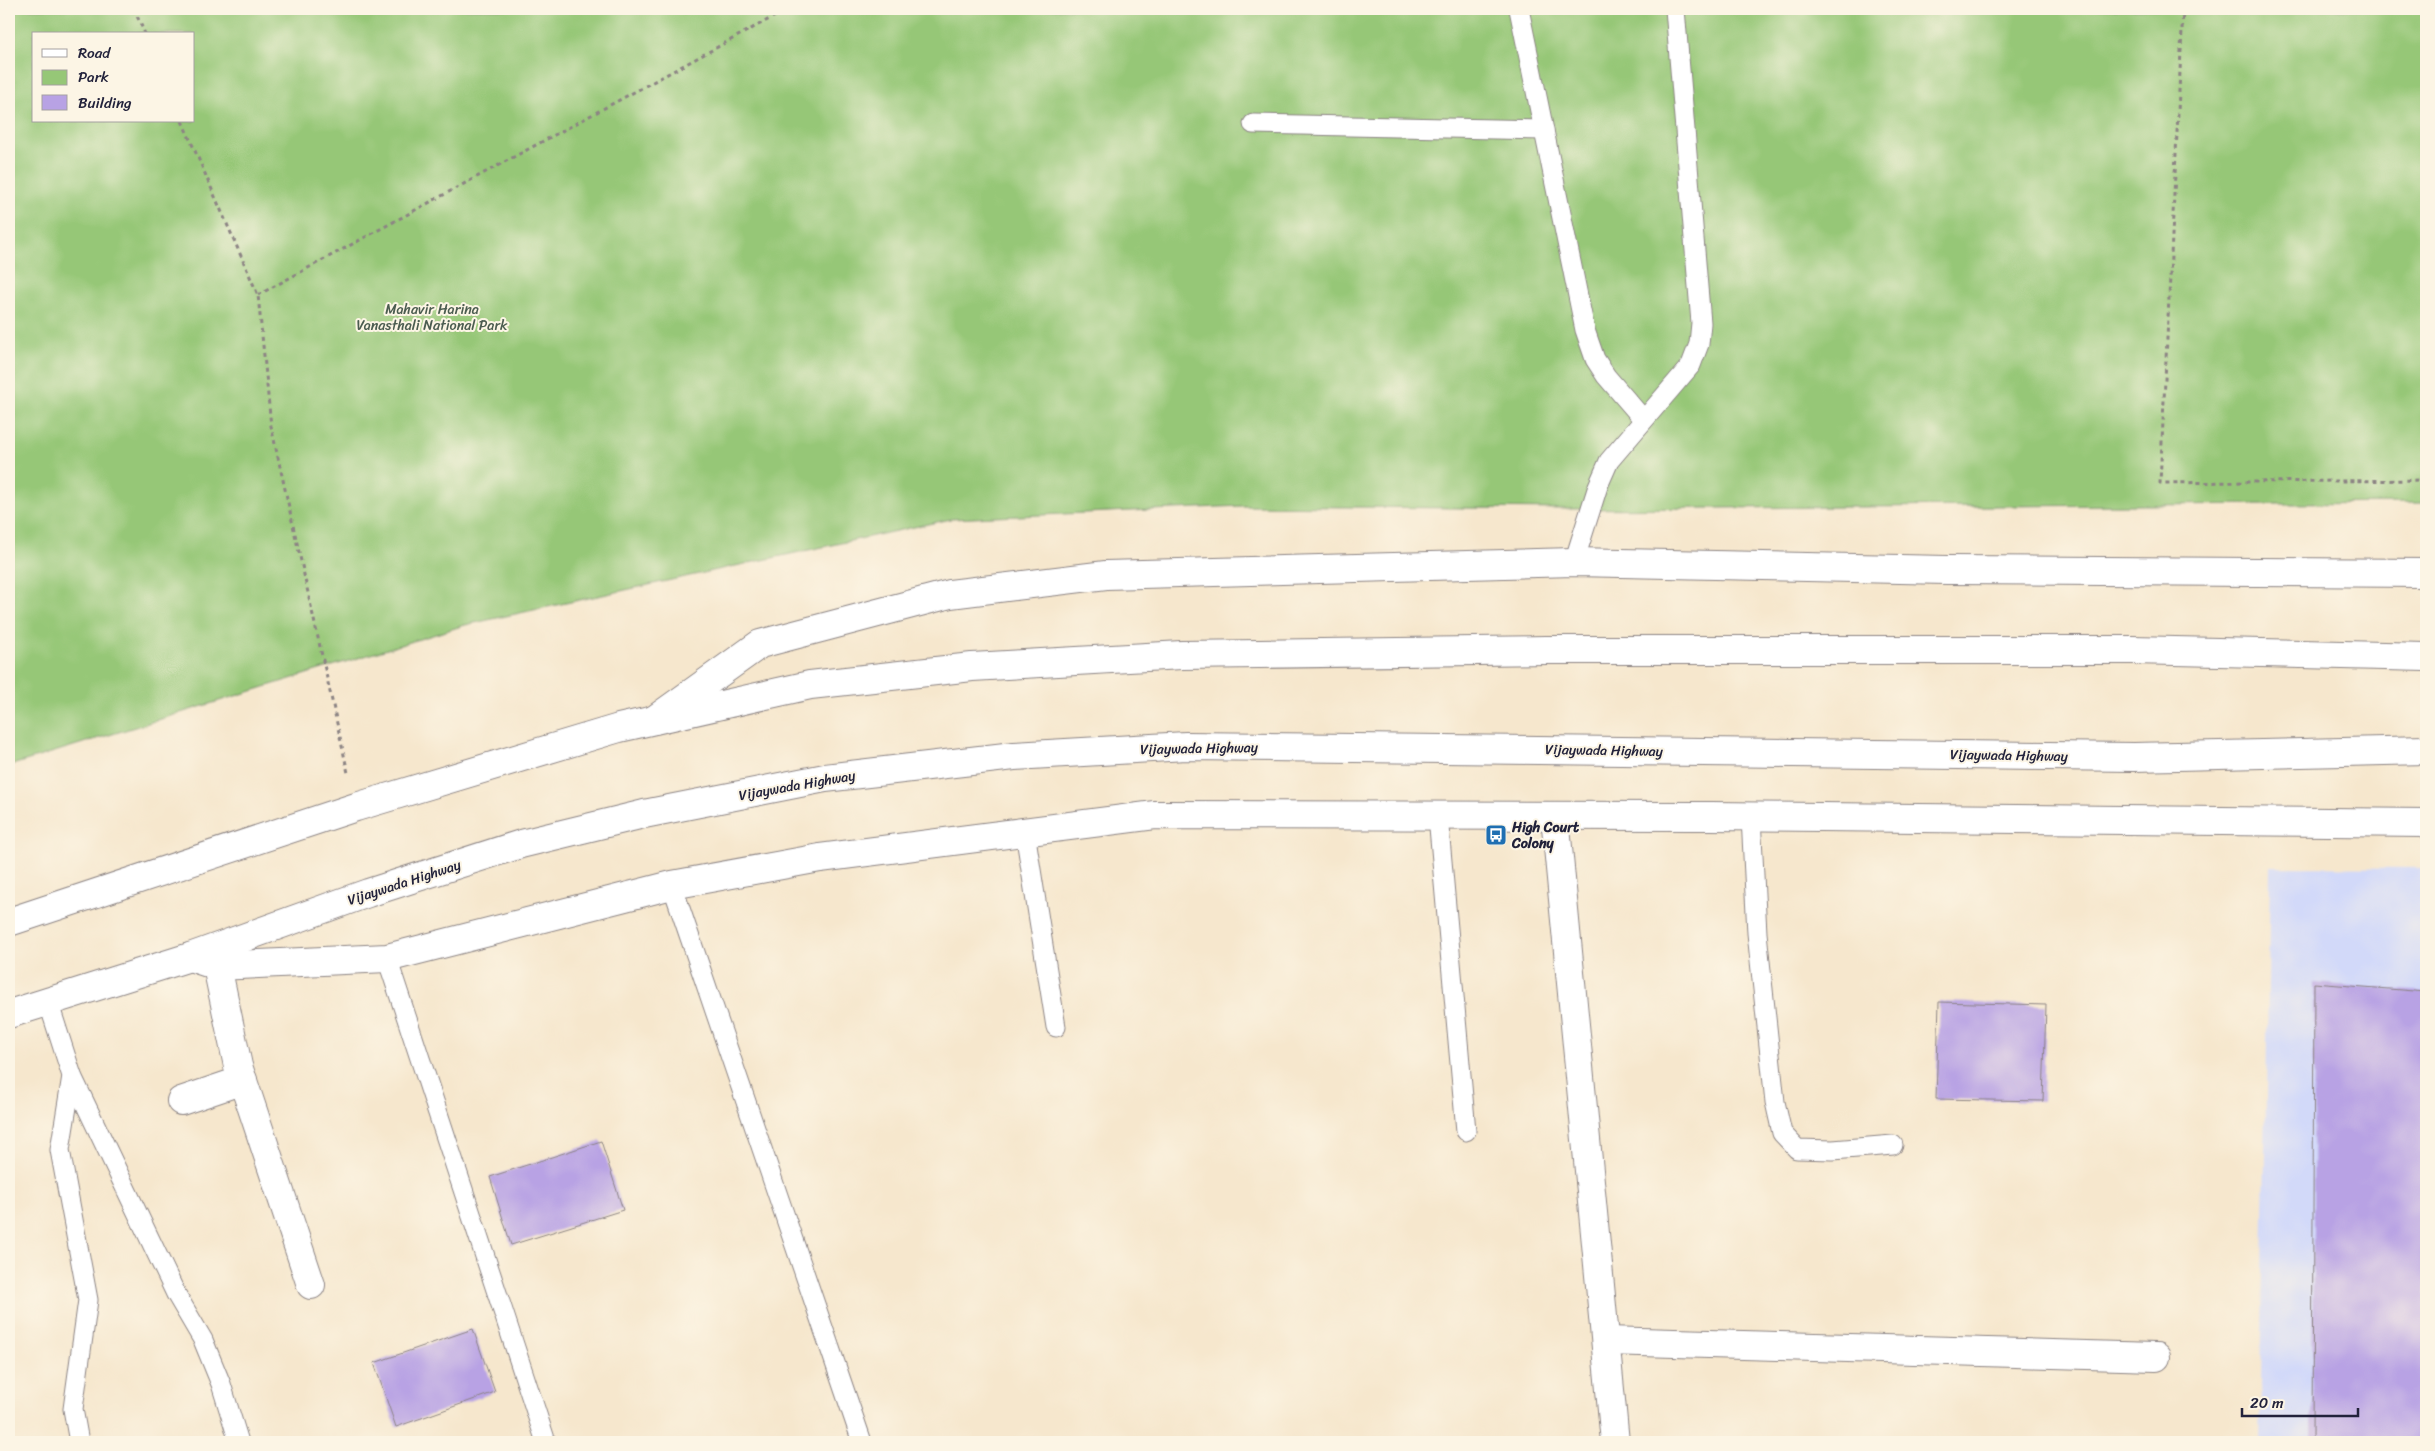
<svg xmlns="http://www.w3.org/2000/svg" width="2435" height="1451" viewBox="0 0 2435 1451" font-family="Sriracha,sans-serif">
<rect width="100%" height="100%" fill="#fcf5e5"/>
<filter id="ink" filterUnits="userSpaceOnUse"><feTurbulence type="fractalNoise" baseFrequency=".02" numOctaves="2"/><feDisplacementMap in="SourceGraphic" scale="10" xChannelSelector="R" yChannelSelector="G"/><feConvolveMatrix kernelMatrix="1 2 1 2 8 2 1 2 1" color-interpolation-filters="sRGB"/></filter>
<filter id="wash" filterUnits="userSpaceOnUse"><feTurbulence type="fractalNoise" baseFrequency=".0096" numOctaves="4" result="noise"/><feDisplacementMap in="SourceGraphic" scale="20" xChannelSelector="R" yChannelSelector="G"/><feGaussianBlur stdDeviation="1.12" result="paint"/><feColorMatrix in="noise" values="0 0 0 0 0 0 0 0 0 0 0 0 0 0 0 0 0 1.4 0 .05"/><feComposite in="paint" operator="in"/></filter>
<g filter="url(#wash)">
<rect width="100%" height="100%" fill="#f6e7cd"/>
<path fill="#d2d9f9" d="M2270,867L2426,868V1442H2260Z"/>
<path fill="#96c777" stroke="#5c7459" fill-rule="evenodd" d="M9,9H2426V503L1570,509L1242,506L951,519L465,625L9,766ZM34,34H194V121H34Z"/>
<g id="blocks">
<g fill="#b8a2e4">
<path d="M2314,983L2426,992V1442H2312Z"/>
<path d="M1939,1002L2046,1005L2043,1101L1936,1099Z"/>
<path d="M601,1141L623,1210L511,1245L490,1177Z"/>
<path d="M473,1329L495,1392L396,1427L374,1363Z"/>
</g>
</g>
</g>
<g filter="url(#ink)">
<use href="#blocks" fill-opacity="0" stroke="#8c8484" stroke-width="1"/>
<g fill="none" stroke-linecap="round" stroke-linejoin="round">
<g stroke="#8c8484" stroke-width="21">
<g id="lane">
<path d="M1519,9L1585,330L1595,359L1606,376L1643,419"/>
<path d="M1253,124L1544,130"/>
<path d="M1574,562L1598,486L1609,461L1691,365L1699,344L1701,323L1675,9"/>
<path d="M1438,816L1466,1131"/>
<path d="M1751,817L1757,933L1775,1102L1782,1133L1797,1149L1833,1150L1893,1145"/>
<path d="M1025,832L1056,1027"/>
<path d="M672,885L862,1442"/>
<path d="M387,958L546,1442"/>
<path d="M48,1001L72,1076L60,1150L88,1300L73,1409L79,1442"/>
<path d="M72,1076L176,1294L203,1340L221,1384L239,1442"/>
</g>
</g>
<g stroke="#8c8484" stroke-width="30">
<g id="street">
<path d="M1555,816L1615,1442"/>
<path d="M217,966L238,1066L311,1285"/>
<path d="M181,1101L243,1080"/>
<path d="M1606,1341L2156,1357"/>
</g>
</g>
<g stroke="#8c8484" stroke-width="30">
<g id="secondary">
<path d="M654,720L760,644L950,594L1106,575L1574,562L1947,570L2426,573"/>
<path d="M190,957L217,966L387,958L672,885L820,858L1155,815L1710,816L2426,823"/>
</g>
</g>
<g stroke="#8c8484" stroke-width="30">
<g id="highway">
<path d="M9,922L356,807L619,728L810,685L972,667L1182,655L1546,650H2132L2426,657"/>
<path d="M9,1014L190,957L368,893L521,844L644,814L825,778L1014,756L1186,746L2134,757L2426,750"/>
</g>
</g>
<g stroke="#8c8484" stroke-width="3" stroke-dasharray="4 4" stroke-linecap="butt">
<path d="M134,9L145,34"/>
<path d="M2183,9L2160,483L2426,480"/>
<path d="M182,121L258,295L271,426L348,773"/>
<path d="M258,295L788,9"/>
</g>
<use href="#lane" stroke="#fff" stroke-width="19"/>
<use href="#street" stroke="#fff" stroke-width="28"/>
<use href="#secondary" stroke="#fff" stroke-width="28"/>
<use href="#highway" stroke="#fff" stroke-width="28"/>
</g>
</g>
<defs>
<g id="bus-square" transform="scale(1.125)"><rect x="-9" y="-9" width="18" height="18" rx="4" fill="#1f6fb2" stroke="#fcf5e5"/><path d="M-5-6H5V4H4V6H2V4H-2V6H-4V4H-5ZM-3.5-4V0h7V-4ZM-3.5 1.2v1.5H-2V1.2ZM2 1.2v1.5H3.5V1.2Z" fill="#fff"/></g>
</defs>
<g fill-rule="evenodd">
<use href="#bus-square" x="1496" y="835"/>
</g>
<g text-anchor="middle" stroke-width="4" stroke-linejoin="round" paint-order="stroke">
<g font-size="14" fill="#4b5c50" stroke="#fcf5e5">
<text x="432" y="314">Mahavir Harina<tspan x="432" dy="16">Vanasthali National Park</tspan></text>
</g>
<g font-size="14" fill="#22223b" stroke="#fcf5e5">
<text transform="translate(1199 748) rotate(-1)" y="5">Vijaywada Highway</text>
<text transform="translate(1604 750) rotate(1)" y="5">Vijaywada Highway</text>
<text transform="translate(2009 755) rotate(1)" y="5">Vijaywada Highway</text>
<text transform="translate(797 785) rotate(-10)" y="5">Vijaywada Highway</text>
<text transform="translate(404 882) rotate(-18)" y="5">Vijaywada Highway</text>
</g>
<g font-size="14" font-weight="bold" fill="#22223b" stroke="#fcf5e5" text-anchor="start">
<text x="1512" y="832">High Court<tspan x="1512" dy="16">Colony</tspan></text>
</g>
</g>
<rect width="2435" height="1451" fill="none" stroke="#fcf5e5" stroke-width="30"/>
<rect x="32" y="32" width="162" height="90" fill="#fcf5e5" stroke="#a5a1a1"/>
<rect x="42" y="49" width="25" height="8" fill="#ffffff" stroke="#a5a1a1"/>
<text x="78" y="58" font-size="15" fill="#22223b">Road</text>
<rect x="42" y="70" width="25" height="15" fill="#96c777" stroke="#a5a1a1"/>
<text x="78" y="82" font-size="15" fill="#22223b">Park</text>
<rect x="42" y="95" width="25" height="15" fill="#b8a2e4" stroke="#a5a1a1"/>
<text x="78" y="108" font-size="15" fill="#22223b">Building</text>
<path d="M2242 1408v8h116v-8" fill="none" stroke="#22223b" stroke-width="2.5"/>
<text x="2250" y="1408" font-size="15" fill="#22223b" stroke="#fcf5e5" stroke-width="4" paint-order="stroke">20 m</text>
</svg>
